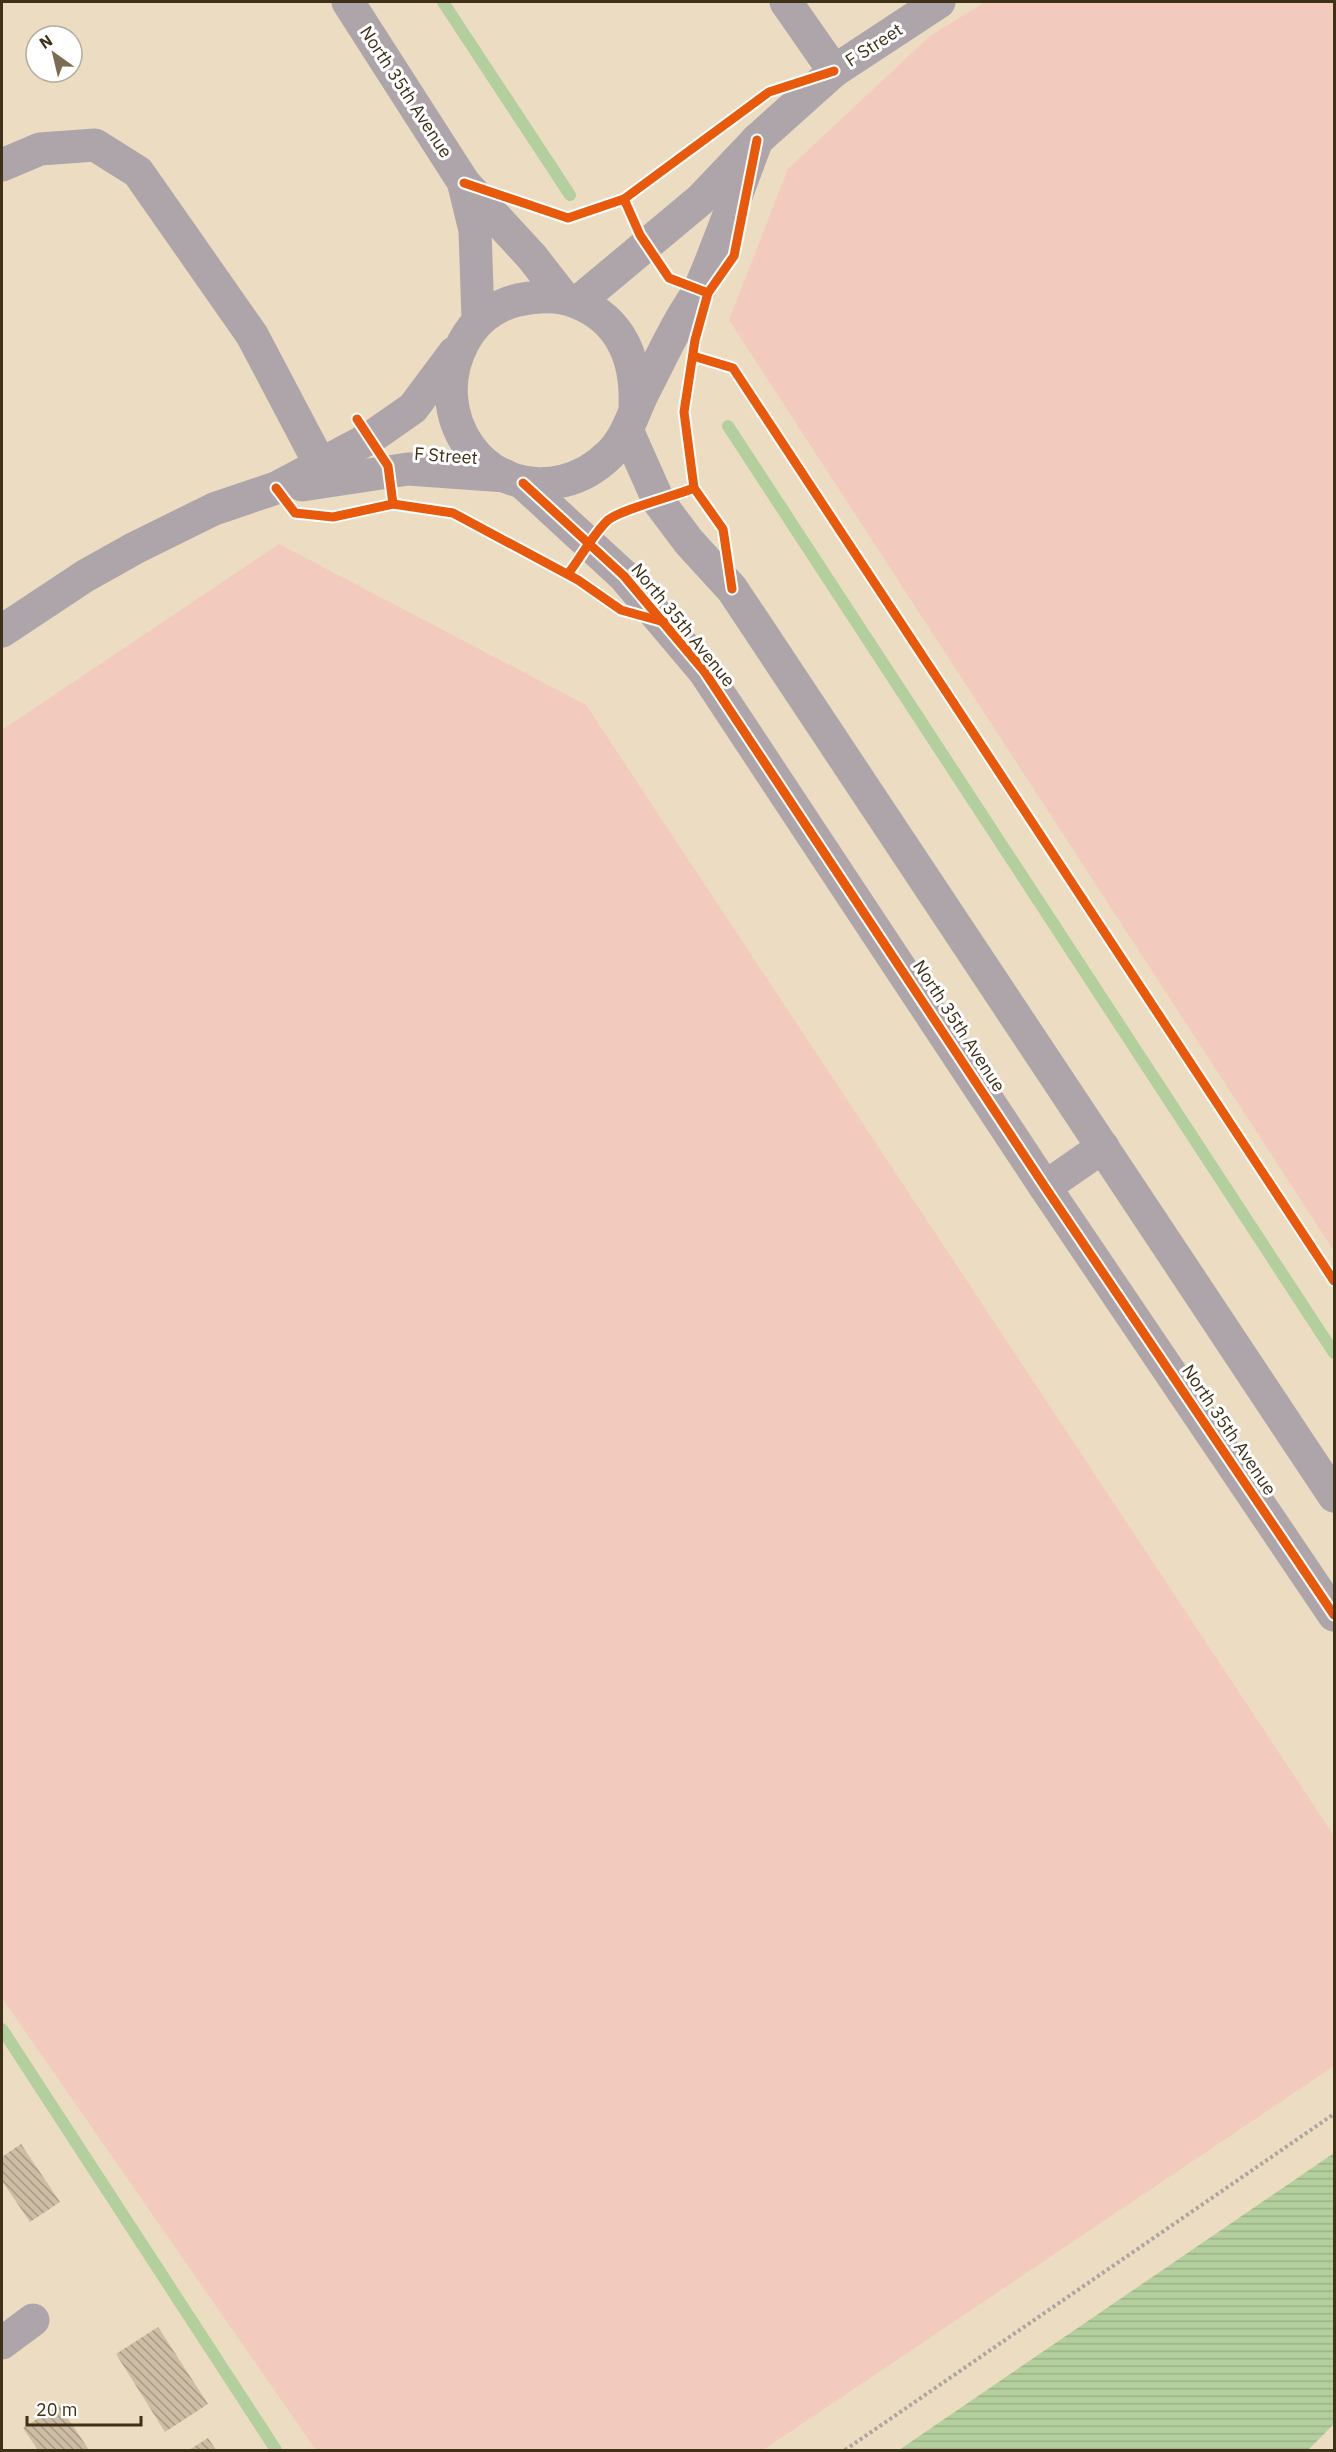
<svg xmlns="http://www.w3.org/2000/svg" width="1336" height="2452" viewBox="0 0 1336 2452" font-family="'IBM Plex Sans',sans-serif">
<defs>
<pattern id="water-rules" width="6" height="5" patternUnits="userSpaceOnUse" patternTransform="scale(1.5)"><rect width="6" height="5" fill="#b3cf9e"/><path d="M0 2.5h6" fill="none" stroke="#9bb287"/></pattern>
<pattern id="building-back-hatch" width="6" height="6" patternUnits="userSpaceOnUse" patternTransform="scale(1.5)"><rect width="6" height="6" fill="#ccbda4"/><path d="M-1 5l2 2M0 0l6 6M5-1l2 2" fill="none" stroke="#a79a85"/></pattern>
</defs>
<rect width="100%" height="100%" fill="#ecdcc2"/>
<g fill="#f2cabe">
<path d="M985,2H1334V1251L729,320L788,169L930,36Z"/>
<path d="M279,544L586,705L1334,1836V2066L763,2450H316L2,1998V730Z"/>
</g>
<path fill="url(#water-rules)" d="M1334,2153V2424L1308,2450H899Z"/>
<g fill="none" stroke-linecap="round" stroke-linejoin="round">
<g stroke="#b3cf9e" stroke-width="12">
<path d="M443,2L570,195"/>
<path d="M728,426L1334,1353"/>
<path d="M2,2029L276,2450"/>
</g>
</g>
<g fill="url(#building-back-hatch)">
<path d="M21,2144L60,2202L30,2222L2,2181V2157Z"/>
<path d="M158,2327L208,2404L165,2432L116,2354Z"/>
<path d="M59,2405L89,2450H38L23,2428Z"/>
<path d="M208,2438L216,2450H189Z"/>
</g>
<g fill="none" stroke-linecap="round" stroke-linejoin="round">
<path stroke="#ada5a1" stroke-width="4" stroke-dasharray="3 3" stroke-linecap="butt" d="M845,2450L1334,2114"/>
<g stroke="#ada5a9" stroke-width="33">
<path d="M348,2L464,183L532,257L564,298"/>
<path d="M786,2L834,71"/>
<path d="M2,165L40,149L95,145L138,172L252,335L321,466"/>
<path d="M464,185L475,230L478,319"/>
<path d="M578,302L700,200L757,140L834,71L939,2"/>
<path d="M635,407C637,361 623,320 576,302C557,294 537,296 518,300C493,306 475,320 463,343C426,413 481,500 563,481C580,477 597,467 610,454C628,437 634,409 646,387C657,366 667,344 679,323C685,311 694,300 700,288C721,240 738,189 757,140"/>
<path d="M627,430L659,502L689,542L732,589L1334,1496"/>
<path d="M523,483L624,576L704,671L1045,1187L1334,1615"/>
<path d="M302,485L408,469L506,476"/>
<path d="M2,631L85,576L135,548L214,509L276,488L370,438L413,408L454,353"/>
<path d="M1045,1187L1103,1147"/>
<path d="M2,2343L33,2320"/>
</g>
<g stroke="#fff" stroke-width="13">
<g id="cycleway">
<path d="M464,183L568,218L624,199L640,235L669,278L708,293"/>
<path d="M624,199L769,92L834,71"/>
<path d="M693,356L733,368L1334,1281"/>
<path d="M357,419L388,466L393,504"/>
<path d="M523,483L624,576L704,671L1045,1187L1334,1615"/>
<path d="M276,488L295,513L333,517L393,504L453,513L578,580L621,610L664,622"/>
<path d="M568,574C581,557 592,536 607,521C618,510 675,496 694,488"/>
<path d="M732,589L723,529L694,488L684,412L695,340L708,293L734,256L757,140"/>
</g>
</g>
<use href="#cycleway" stroke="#e8590c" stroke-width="9"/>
</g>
<g text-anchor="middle" stroke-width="6" stroke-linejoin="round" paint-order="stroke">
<g font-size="18" fill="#3f3018" stroke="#fff">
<text transform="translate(874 45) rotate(-33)" y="6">F Street</text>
<text transform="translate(406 92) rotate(57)" y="6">North 35th Avenue</text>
<text transform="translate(446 456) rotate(4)" y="6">F Street</text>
<text transform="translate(683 625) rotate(51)" y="6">North 35th Avenue</text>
<text transform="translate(959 1026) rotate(57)" y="6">North 35th Avenue</text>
<text transform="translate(1229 1430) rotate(56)" y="6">North 35th Avenue</text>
</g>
</g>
<rect width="1336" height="2452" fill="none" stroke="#3f3018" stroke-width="6"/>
<g transform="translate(54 54) rotate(326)"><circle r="28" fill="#ffffff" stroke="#b2aca3" stroke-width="1.5"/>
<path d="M0-4.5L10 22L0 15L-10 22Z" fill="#7c6c54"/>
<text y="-9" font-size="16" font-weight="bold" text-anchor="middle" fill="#3f3018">N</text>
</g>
<path d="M27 2416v9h114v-9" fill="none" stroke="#3f3018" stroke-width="3"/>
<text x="36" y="2416" font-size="18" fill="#3f3018" stroke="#ffffff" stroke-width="4.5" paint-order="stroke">20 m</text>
</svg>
